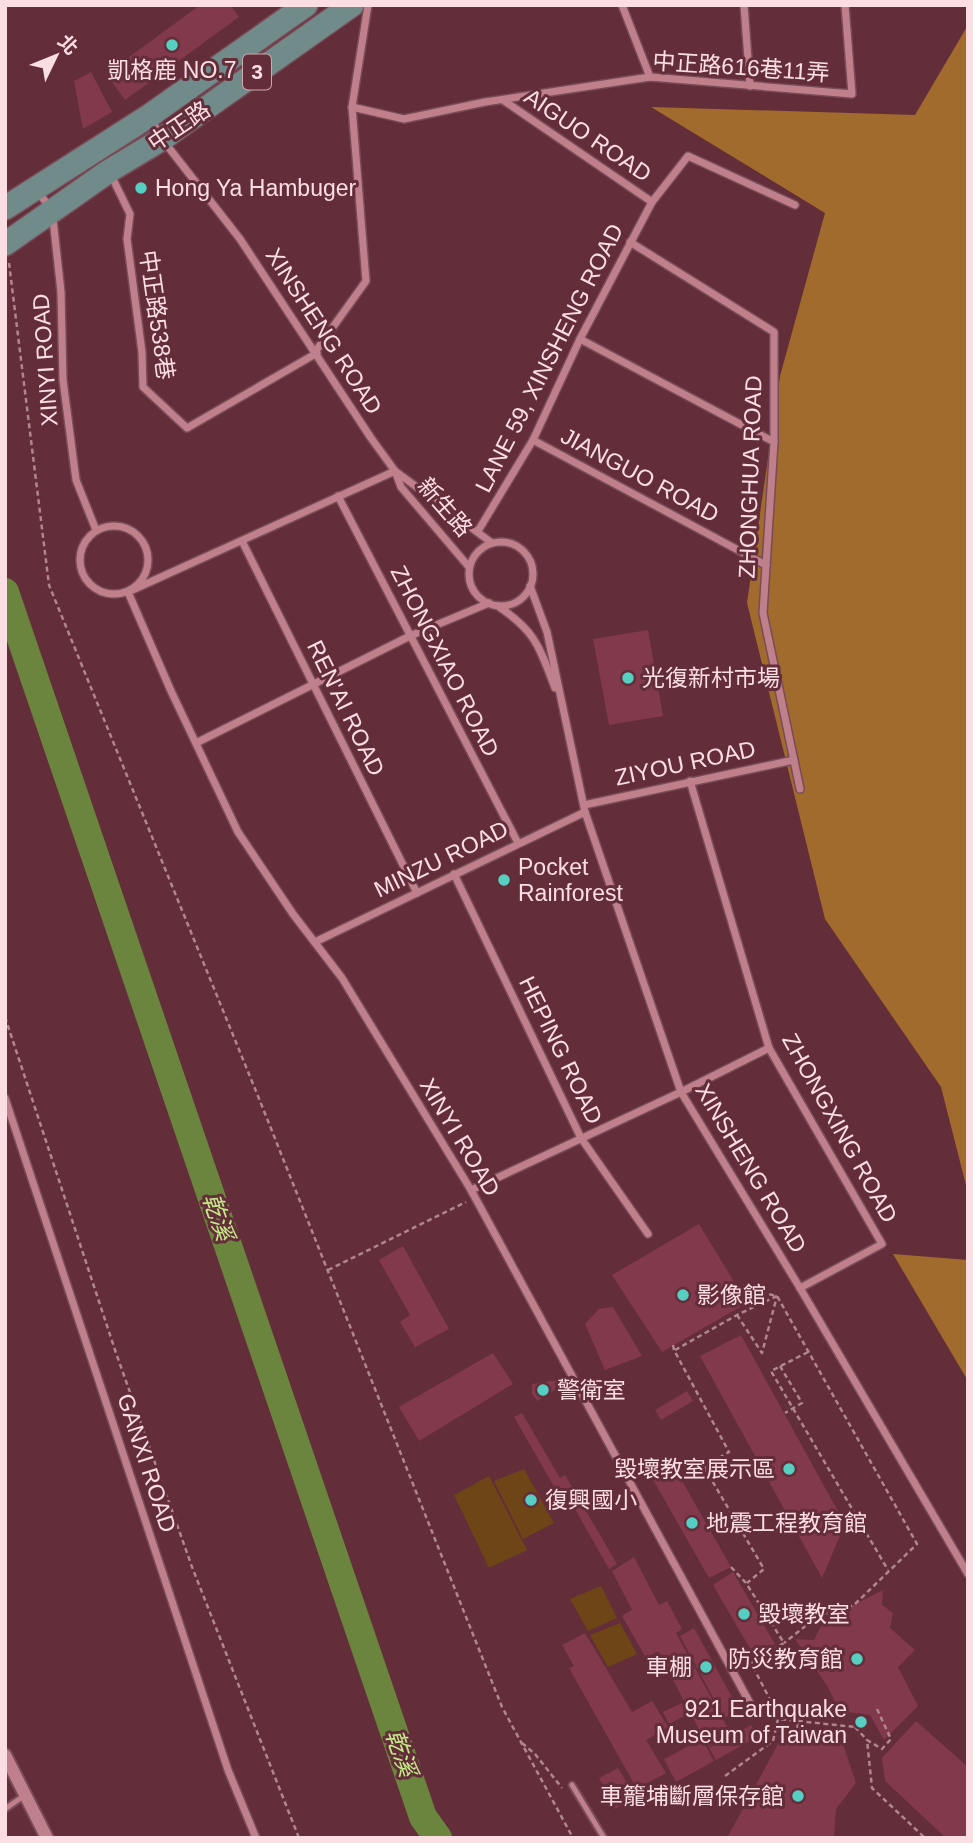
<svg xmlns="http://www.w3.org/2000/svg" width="973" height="1843" viewBox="0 0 973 1843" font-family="Arial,'Noto Sans TC',sans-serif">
<rect width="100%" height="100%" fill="#632d3a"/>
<g fill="#6d4517">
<path d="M524,1469L554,1523L523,1539L494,1481Z"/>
<path d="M489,1476L527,1550L489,1568L454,1495Z"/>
<path d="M601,1586L617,1618L588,1631L570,1599Z"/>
<path d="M620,1623L637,1654L608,1667L590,1635Z"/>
</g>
<g fill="#a16b2d">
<path d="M968,25V1193L941,1087L825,919L747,603L780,376L825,213L651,107L915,115Z"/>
<path d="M893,1254L968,1260V1381Z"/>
</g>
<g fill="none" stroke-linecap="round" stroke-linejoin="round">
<path stroke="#6b853e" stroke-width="28" d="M5,592L423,1817L438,1838"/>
</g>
<g fill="#82394b">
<path d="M200,5H230L239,17L125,100L106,74Z"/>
<path d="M91,72L112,112L83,129L74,81Z"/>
<path d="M648,630L663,716L609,725L593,639Z"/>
<path d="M699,1224L747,1303L662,1352L612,1275Z"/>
<path d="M403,1246L449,1329L415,1347L400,1322L410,1315L379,1260Z"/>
<path d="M613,1307L642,1356L605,1370L585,1324L599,1309Z"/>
<path d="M741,1335L845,1524L822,1578L700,1356Z"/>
<path d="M493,1353L513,1384L419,1441L399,1407Z"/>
<path d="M557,1380L561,1386L537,1401L532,1394V1384Z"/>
<path d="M687,1391L693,1401L661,1420L655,1410Z"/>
<path d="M522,1413L560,1478L565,1475L617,1564L609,1569L566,1493L560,1497L514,1417Z"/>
<path d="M673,1465L731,1567L709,1578L651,1476Z"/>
<path d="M634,1557L659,1605L667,1601L682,1629L676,1633L731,1734L708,1747L658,1651L646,1658L622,1616L632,1610L612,1571Z"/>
<path d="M733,1572L775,1644L755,1657L713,1585Z"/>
<path d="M883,1590L882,1605L893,1613L890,1628L915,1650L898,1667L918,1706L884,1740L870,1715L839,1711L828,1687L795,1639L814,1640L824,1620Z"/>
<path d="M694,1628L733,1699L738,1697L743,1709L724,1718L680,1636Z"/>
<path d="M585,1633L632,1712L652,1701L668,1727L646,1740L666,1773L637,1789L569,1668L574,1666L562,1645Z"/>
<path d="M682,1703L688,1714L669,1724L663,1712Z"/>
<path d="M916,1721L968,1767V1838H946L885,1781L882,1758Z"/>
<path d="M751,1725L757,1737L716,1760L709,1748Z"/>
<path d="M785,1731L843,1744L856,1783L836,1809L834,1838H727Z"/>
<path d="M702,1739L714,1761L676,1782L664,1759Z"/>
<path d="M618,1768L635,1796L615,1809L599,1778Z"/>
</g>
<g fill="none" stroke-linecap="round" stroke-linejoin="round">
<g stroke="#794b57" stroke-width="9">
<g id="service">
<path d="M572,1785L604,1838"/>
<path d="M5,1809L25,1795"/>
</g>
</g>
<g stroke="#794b57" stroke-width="10">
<g id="minor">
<path d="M622,5L650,77"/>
<path d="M744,5L750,86"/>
<path d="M503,100L652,202"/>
<path d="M352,107L404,119L485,102L650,77L852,94L845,5"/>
<path d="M151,119L162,139L240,239L371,438L395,471L401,487L469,567"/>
<path d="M111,175L130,214L127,239L142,352L143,387L187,428L317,353"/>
<path d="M38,192L52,210L61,292L63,380L76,480L96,530"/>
<path d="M630,242L774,332V442L763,613L800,789"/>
<path d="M580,339L774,442"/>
<path d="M315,352L366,281L352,107L368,5"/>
<path d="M533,440L766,565"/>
<path d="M395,471L128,592L171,691L238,832L293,914L342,978L471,1190L752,1707"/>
<path d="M395,471L492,543"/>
<path d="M338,496L518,843"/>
<circle cx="114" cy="560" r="34"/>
<path d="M478,531L533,440L580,339L652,202L688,156L795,205"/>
<path d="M242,541L417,893"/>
<circle cx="501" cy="574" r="32"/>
<path d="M530,586L547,632L585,812L681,1092L800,1288L968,1574"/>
<path d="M498,606C536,632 539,646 555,688"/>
<path d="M196,743L410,636L489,603"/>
<path d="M690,781L769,1048L882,1244L800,1288"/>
<path d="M584,805L794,760"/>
<path d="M454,874L581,1138L648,1234"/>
<path d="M315,942L585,812"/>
<path d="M5,1098L228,1770L256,1838"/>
<path d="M471,1190L681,1092L769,1048"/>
</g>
</g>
<g stroke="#794b57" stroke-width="16">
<path id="tertiary" d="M5,1755L47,1838"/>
</g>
<g stroke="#794b57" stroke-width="26">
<g id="primary">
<path d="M5,208L149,116L306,5"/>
<path d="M5,244L109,171L162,139L352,5"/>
</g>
</g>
<g stroke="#b0868f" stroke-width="2.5" stroke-dasharray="5 3.5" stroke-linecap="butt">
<path d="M9,263L49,585L260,1101L502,1707L573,1838"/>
<path d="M5,1017L116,1353L192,1567L299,1838"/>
<path d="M328,1270L466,1202"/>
<path d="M736,1287L777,1296L917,1544L854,1605L818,1616L784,1643"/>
<path d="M737,1315L762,1353L777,1296"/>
<path d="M673,1345L674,1350L729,1452L682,1480"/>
<path d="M675,1350L737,1315L777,1296"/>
<path d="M808,1352L771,1371L888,1570"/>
<path d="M704,1467L764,1569L747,1583"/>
<path d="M731,1567L746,1583L784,1643L751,1663L775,1709L798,1719L797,1733"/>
<path d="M877,1709L891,1739L882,1749L867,1740L872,1788L925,1838"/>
<path d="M855,1727L867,1740"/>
<path d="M522,1743L535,1754L562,1788"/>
</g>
<use href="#service" stroke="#bf808c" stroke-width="5"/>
<use href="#minor" stroke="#bf808c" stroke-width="7"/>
<use href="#tertiary" stroke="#bf808c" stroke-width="12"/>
<use href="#primary" stroke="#718a8a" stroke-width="23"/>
<g stroke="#b0868f" stroke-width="2.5" stroke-dasharray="5 3.5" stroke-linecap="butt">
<path d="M780,1366L802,1403L785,1413"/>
<path d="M725,1776L773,1741L778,1719L855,1727"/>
</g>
</g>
<g fill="#57cec2" stroke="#632d3a" stroke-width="2.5">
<circle cx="172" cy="45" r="7"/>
<circle cx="141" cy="188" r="7"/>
<circle cx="628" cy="678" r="7"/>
<circle cx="504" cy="880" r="7"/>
<circle cx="683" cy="1295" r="7"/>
<circle cx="543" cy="1390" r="7"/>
<circle cx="789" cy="1469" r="7"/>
<circle cx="531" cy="1500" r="7"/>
<circle cx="692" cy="1523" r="7"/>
<circle cx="744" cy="1614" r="7"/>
<circle cx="857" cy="1659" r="7"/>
<circle cx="706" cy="1667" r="7"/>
<circle cx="861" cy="1722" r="7"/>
<circle cx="798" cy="1796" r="7"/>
</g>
<g text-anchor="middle" stroke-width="6" stroke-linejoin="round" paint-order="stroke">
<rect fill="#632d3a" stroke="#cda9b0" stroke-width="2" x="243" y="54.5" width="28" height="35" rx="5"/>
<g font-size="21" font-weight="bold" fill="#fbdee3">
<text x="257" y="79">3</text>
</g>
<g font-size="23" fill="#fbdee3" stroke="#632d3a">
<text transform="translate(741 67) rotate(4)" y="8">中正路616巷11弄</text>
<text transform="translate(179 126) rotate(-34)" y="8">中正路</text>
<text transform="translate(588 135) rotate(34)" y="8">AIGUO ROAD</text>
<text transform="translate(157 315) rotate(82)" y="8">中正路538巷</text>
<text transform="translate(324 331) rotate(57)" y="8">XINSHENG ROAD</text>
<text transform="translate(549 358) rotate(-63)" y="8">LANE 59, XINSHENG ROAD</text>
<text transform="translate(45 360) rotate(-94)" y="8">XINYI ROAD</text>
<text transform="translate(640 475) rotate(28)" y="8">JIANGUO ROAD</text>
<text transform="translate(750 477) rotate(-88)" y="8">ZHONGHUA ROAD</text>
<text transform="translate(445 507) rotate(49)" y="8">新生路</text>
<text transform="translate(445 661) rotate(63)" y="8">ZHONGXIAO ROAD</text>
<text transform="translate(346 708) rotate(64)" y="8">REN'AI ROAD</text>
<text transform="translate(685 763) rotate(-12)" y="8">ZIYOU ROAD</text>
<text transform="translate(441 859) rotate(-26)" y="8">MINZU ROAD</text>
<text transform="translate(561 1050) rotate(64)" y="8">HEPING ROAD</text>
<text transform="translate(840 1128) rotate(61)" y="8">ZHONGXING ROAD</text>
<text transform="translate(460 1137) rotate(59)" y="8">XINYI ROAD</text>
<text transform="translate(751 1168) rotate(59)" y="8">XINSHENG ROAD</text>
<text transform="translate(147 1463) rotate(72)" y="8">GANXI ROAD</text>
</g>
<g font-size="23" fill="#fbdee3" stroke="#632d3a" text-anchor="start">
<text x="172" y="78" text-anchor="middle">凱格鹿 NO.7</text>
<text x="155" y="196">Hong Ya Hambuger</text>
<text x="642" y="686">光復新村市場</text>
<text x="518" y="875">Pocket<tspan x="518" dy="26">Rainforest</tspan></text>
<text x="697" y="1303">影像館</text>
<text x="557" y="1398">警衛室</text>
<text x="775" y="1477" text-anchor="end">毀壞教室展示區</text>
<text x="545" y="1508">復興國小</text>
<text x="706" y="1531">地震工程教育館</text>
<text x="758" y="1622">毀壞教室</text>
<text x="843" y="1667" text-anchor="end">防災教育館</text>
<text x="692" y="1675" text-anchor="end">車棚</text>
<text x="847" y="1717" text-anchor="end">921 Earthquake<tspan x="847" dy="26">Museum of Taiwan</tspan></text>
<text x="784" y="1804" text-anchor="end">車籠埔斷層保存館</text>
</g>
<g font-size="24" font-style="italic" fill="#c4ea87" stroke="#632d3a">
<text transform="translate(218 1217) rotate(71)" y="8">乾溪</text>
<text transform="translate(401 1753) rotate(71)" y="8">乾溪</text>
</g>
</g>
<rect width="973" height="1843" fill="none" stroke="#fbdee3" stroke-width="14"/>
<g transform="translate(56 56) rotate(47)" stroke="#632d3a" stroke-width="5" paint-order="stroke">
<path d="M0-5L12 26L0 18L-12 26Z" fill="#fbdee3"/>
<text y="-10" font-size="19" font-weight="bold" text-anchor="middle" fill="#fbdee3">北</text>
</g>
</svg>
